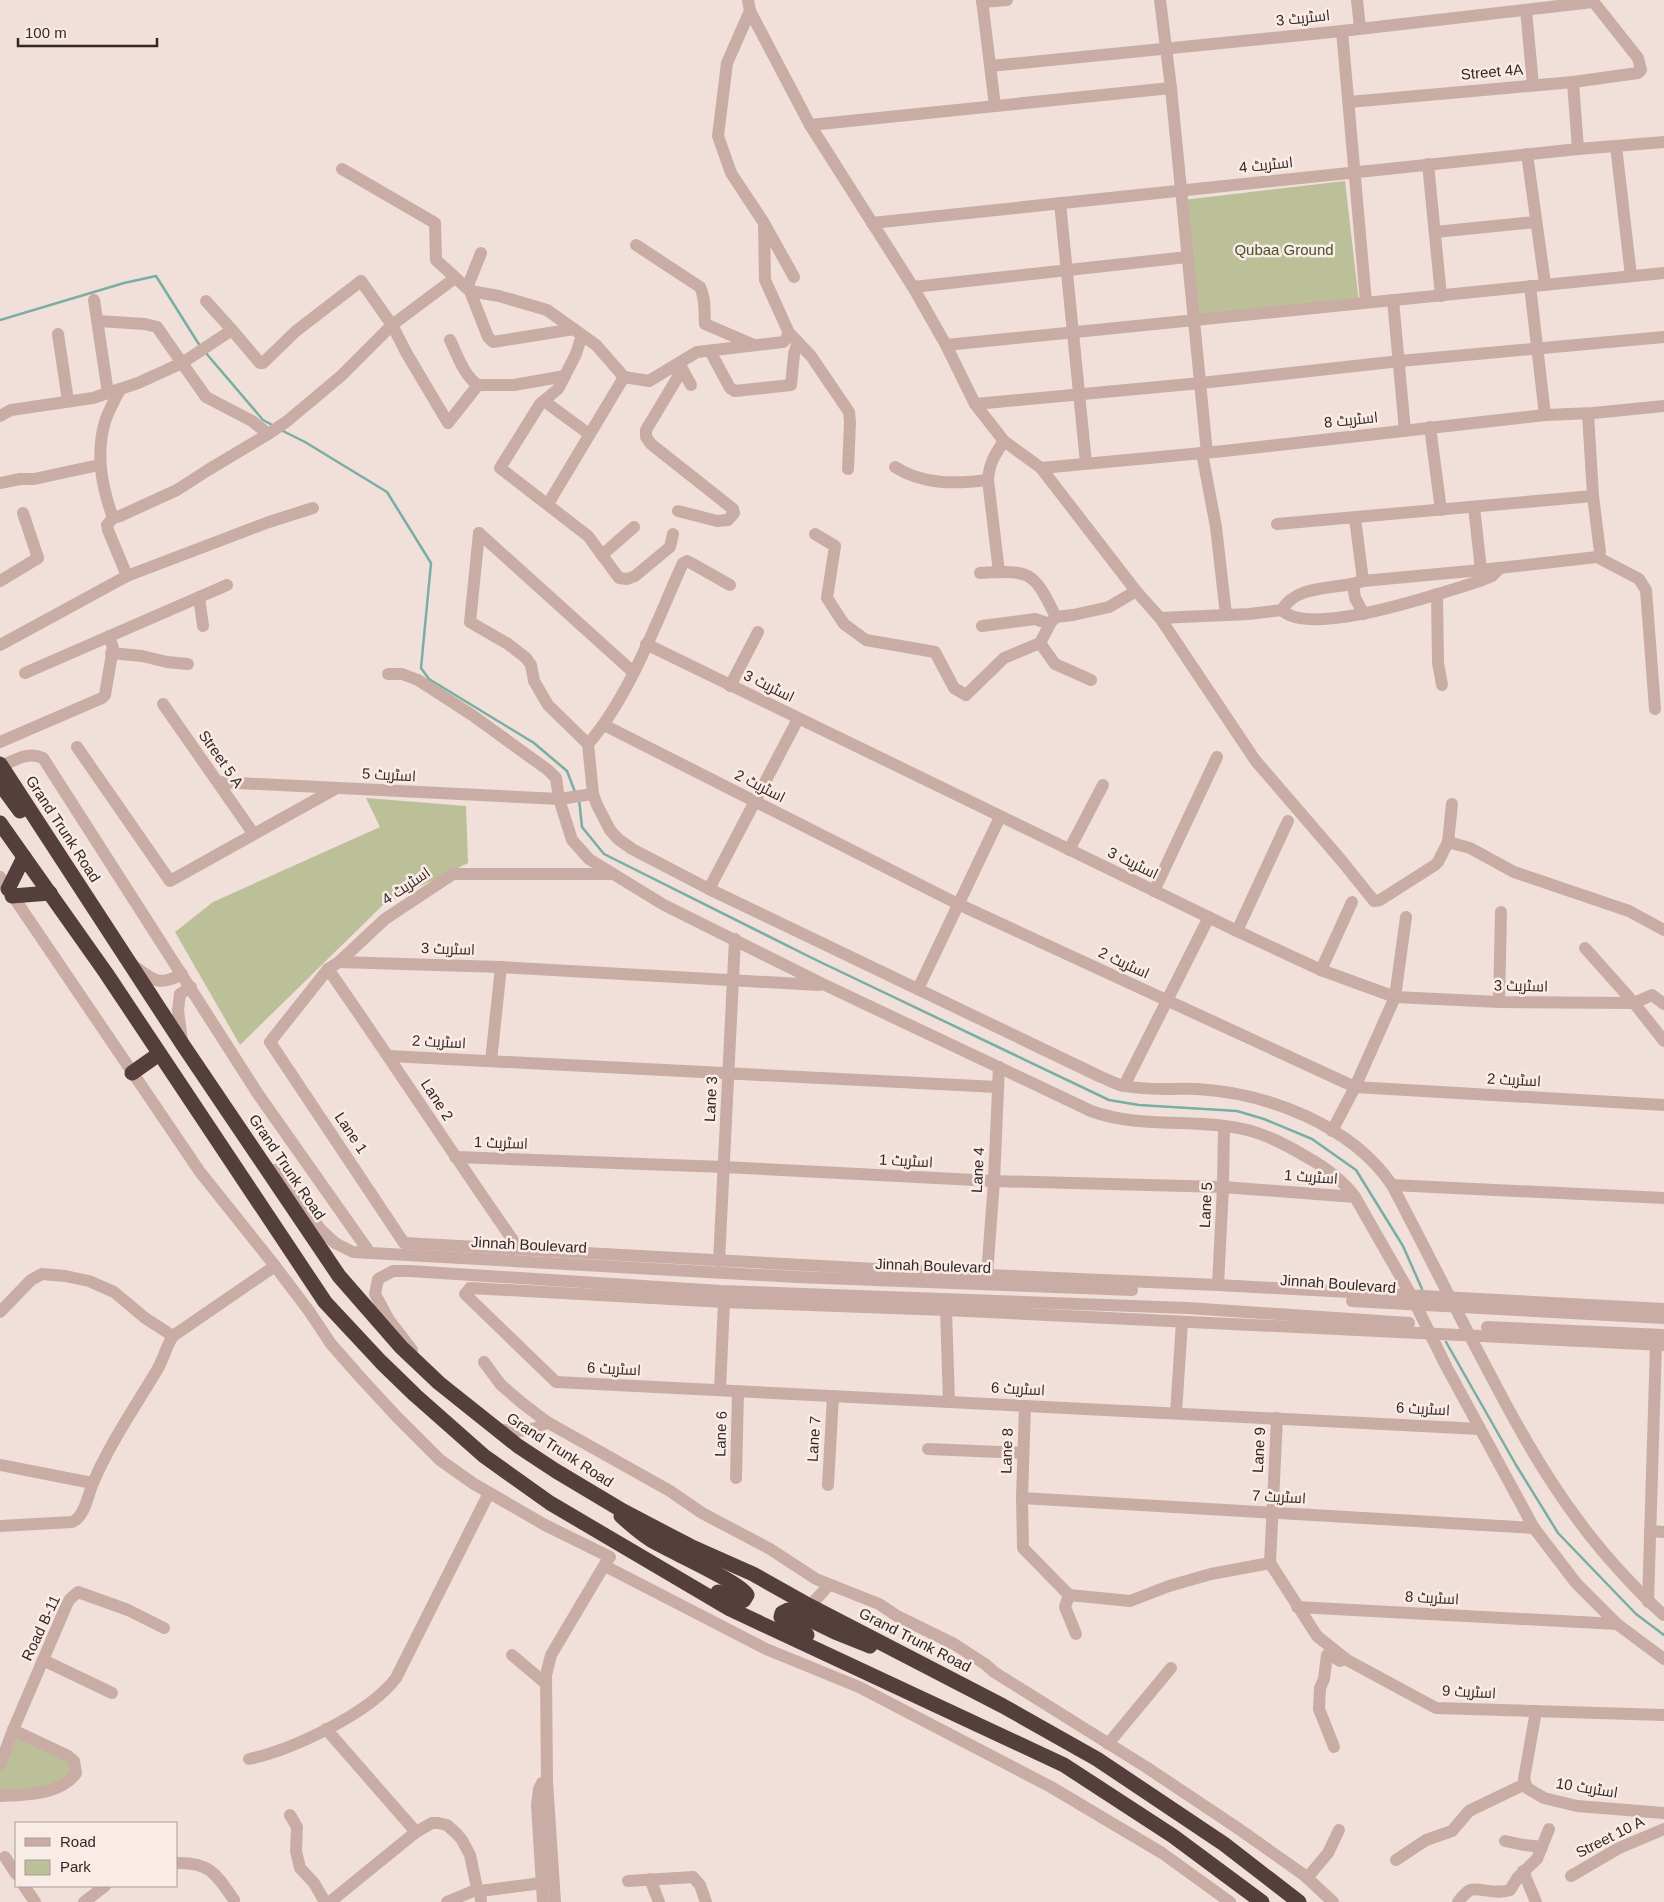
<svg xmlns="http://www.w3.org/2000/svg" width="1664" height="1902" viewBox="0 0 1664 1902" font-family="Helvetica,Cairo,sans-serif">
<rect width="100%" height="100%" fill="#f1e0d9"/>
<g fill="#bbc099">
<path d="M1345,181L1359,302L1198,321L1183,200Z"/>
<path d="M366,798L466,806L468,863L384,904L240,1045L175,932L213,902L380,827Z"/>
<path d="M13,1733L67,1757L74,1774L59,1785L0,1795V1767Z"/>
</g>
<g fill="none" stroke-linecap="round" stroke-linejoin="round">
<g stroke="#78aea4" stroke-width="2.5">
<path d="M0,320L124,283L156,276L200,346"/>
<path d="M205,352L263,420L274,426"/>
<path d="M281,430L305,442L387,492L431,563L421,668L429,679L534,743L567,771L575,792"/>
<path d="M579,799L582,827L604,854L814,959L1109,1100L1139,1105L1237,1111L1264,1119L1312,1139L1356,1170L1403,1246L1422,1289"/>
<path d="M1446,1342L1516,1465L1558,1533L1636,1614L1664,1635"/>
</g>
<g stroke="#c9ada5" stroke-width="12">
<path d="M748,0L750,11L810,125L913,287L946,345L975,404L1004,441L1041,468L1136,591L1160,618L1255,760L1341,860L1374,901L1380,900L1435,865L1438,862L1448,842L1452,804"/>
<path d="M982,0L995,106"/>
<path d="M1160,0L1171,88L1207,453"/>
<path d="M1357,0L1360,28"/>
<path d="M982,2L1007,0"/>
<path d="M1526,10L1533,85"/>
<path d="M1342,31L1366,302"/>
<path d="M990,66L1342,31L1593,2"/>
<path d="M1573,82L1578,149"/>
<path d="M1349,102L1573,82L1638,73L1641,70L1638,58L1592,0"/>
<path d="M810,125L1171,88"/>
<path d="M1616,146L1631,276"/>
<path d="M1527,154L1545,284"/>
<path d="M1428,164L1441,296"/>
<path d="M342,169L435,223L436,260L470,291L499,296L547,310L596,345L624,377"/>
<path d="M1060,203L1086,463"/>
<path d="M872,223L1578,149L1664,142"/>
<path d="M765,225L794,277"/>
<path d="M1435,232L1535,222"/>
<path d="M636,245L700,287C706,299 704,312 705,324L754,345"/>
<path d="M1530,286L1545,415"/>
<path d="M913,287L1187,257"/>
<path d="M467,288L481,253"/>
<path d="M470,291L488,337L493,342L574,329"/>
<path d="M94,300L108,393"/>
<path d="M1393,300L1405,431"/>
<path d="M206,301L232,330L182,363L206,397L252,421L268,434L286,422L341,376L392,325L455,278"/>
<path d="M232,330L260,363H263L296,331L361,281L392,325L407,354L448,423L478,385"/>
<path d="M789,333L811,356L849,412L850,422L848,469"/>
<path d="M58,334L68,401"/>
<path d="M582,335L576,354L558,389L540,404L500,468L588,536L619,578L627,579L635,576L670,547L673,534"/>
<path d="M450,340C457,354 464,376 478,385H514L565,376"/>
<path d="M946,345L1664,273"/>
<path d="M710,351L730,388L735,391L791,385L794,354L798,342"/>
<path d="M680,365L691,385"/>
<path d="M544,401L589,434"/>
<path d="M975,404L1201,383L1400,361L1664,337"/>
<path d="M0,416L11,410L93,398L138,383L182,363L157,327L145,324L98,321"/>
<path d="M1430,427L1441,510"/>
<path d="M1202,453L1216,527L1226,615"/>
<path d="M895,467C923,485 956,484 988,480"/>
<path d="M1041,468L1224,451L1545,415L1593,413L1664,406"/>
<path d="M0,483L20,479H34L99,465"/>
<path d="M548,504L624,377L649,381L697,352L783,342L786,339L789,333L765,280L764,223L731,173L718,136L727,63L750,11"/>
<path d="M678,511L717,521L728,520L734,513L733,509L651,444L646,437V430L682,370"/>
<path d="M113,518C102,487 96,457 104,425C107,413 115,400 120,389"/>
<path d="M1355,518L1363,581L1481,570L1474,507"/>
<path d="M1277,524L1593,496"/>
<path d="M479,533L470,622L508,644L526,658L531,665L534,681L548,705L588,744L593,794L597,805L610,830L618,839L632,849L709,889L1101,1077C1109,1080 1117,1085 1125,1086C1149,1091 1173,1088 1197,1089C1268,1093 1351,1125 1392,1185C1426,1250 1459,1316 1493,1380C1529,1449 1568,1515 1621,1572C1635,1587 1648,1602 1664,1615"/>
<path d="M479,533L633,672"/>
<path d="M815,534L835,546L827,598L844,624L866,640L935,652L954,688L966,695L1004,658L1040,643L1051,622L1056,617L1073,615L1109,607L1136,591"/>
<path d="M602,555L634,527"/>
<path d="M1597,557L1639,579L1646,590L1655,709"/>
<path d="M1481,570L1597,557L1600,552L1593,496L1588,414"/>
<path d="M999,572L988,480C989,464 995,454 1004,441"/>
<path d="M980,573C1032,570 1033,571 1056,617"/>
<path d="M127,576L108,530L107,525L113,518L120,516L177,490L208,470L268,434"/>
<path d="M0,581L38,558L23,513"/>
<path d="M1363,581C1338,590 1297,583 1282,610C1310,639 1443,592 1480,581L1492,576L1500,568"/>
<path d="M1353,584L1355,598L1364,614"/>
<path d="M1437,594L1438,663L1442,685"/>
<path d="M199,597L203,626"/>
<path d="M1160,618L1249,614L1282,610"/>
<path d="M982,626L1035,619L1050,624"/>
<path d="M1040,643L1055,664L1091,680"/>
<path d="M646,644L1237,931L1321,970L1395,997L1499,1002L1634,1003L1652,995L1664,1004"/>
<path d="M0,645L127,576L269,522L313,508"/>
<path d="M111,653L142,656L167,662L188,664"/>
<path d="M25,673L227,585"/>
<path d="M388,674H402L418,680L472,715L548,770L556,778L559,799L572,840L589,859L602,867L664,905L825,985L1091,1111C1140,1129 1193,1118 1243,1129C1266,1134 1285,1144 1305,1156C1325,1167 1342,1179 1355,1197L1411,1295L1446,1366L1534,1528L1576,1583L1617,1624L1664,1659"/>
<path d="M730,686L758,632"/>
<path d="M163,704L253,833"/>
<path d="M604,725L958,904L1355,1087L1664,1105"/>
<path d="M0,742L102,698L105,695L113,648L109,636"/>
<path d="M588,744C630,696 656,622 683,563L687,561L691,563L730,585"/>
<path d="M77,747L170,881L335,789"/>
<path d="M1,766C16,760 27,751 43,758L258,1094L370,1253"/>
<path d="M218,782L559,799L593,794"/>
<path d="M1448,842L1470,848L1514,872L1629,911L1664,930"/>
<path d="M1069,850L1103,785"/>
<path d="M612,874H453L385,919L339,962L328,969L270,1042L404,1243L987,1275L1218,1285L1664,1309"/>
<path d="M0,877L200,1172L275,1266L309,1311L331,1344L360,1377L397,1417L440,1460L474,1484L545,1525L610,1557"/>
<path d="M709,889L798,719"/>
<path d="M1154,891L1217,757"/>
<path d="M1237,931L1288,821"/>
<path d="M1585,948L1634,1003L1664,1041"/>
<path d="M339,962L501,967L819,985"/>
<path d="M134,966C153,980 159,987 182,974"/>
<path d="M328,969C393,1062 454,1156 519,1249"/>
<path d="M1321,970L1352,902"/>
<path d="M918,989L1000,817"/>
<path d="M1499,1002L1501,912"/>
<path d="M182,1041L178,1010L180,994L191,987"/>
<path d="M389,1056L997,1087"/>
<path d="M491,1061L501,967"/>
<path d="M1124,1086L1209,917"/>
<path d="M1332,1131L1355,1087L1395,997L1406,917"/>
<path d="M455,1157L724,1167L994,1181L1223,1187L1355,1197"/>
<path d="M275,1170L321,1230L335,1243L353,1252L797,1277L1132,1290"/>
<path d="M1392,1185L1664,1198"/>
<path d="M719,1261L735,939"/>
<path d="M987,1275L994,1181L999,1067"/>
<path d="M1218,1285L1223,1187L1224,1126"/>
<path d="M1352,1301L1664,1318"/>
<path d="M946,1310L949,1402"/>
<path d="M0,1312L31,1280L42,1274L65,1276L89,1281L114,1292L145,1318L173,1336"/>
<path d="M1487,1327L1664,1335"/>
<path d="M412,1350L389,1320L375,1294L378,1279L393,1271H410L721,1291L1187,1308L1409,1323"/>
<path d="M484,1362L501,1385L522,1403L547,1422L670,1491L702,1513L770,1549L816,1579L879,1604L897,1616L954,1644L985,1664L994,1672L1146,1767L1236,1827L1304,1875L1333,1902"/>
<path d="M720,1390L724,1302"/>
<path d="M1025,1406L1022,1498L1023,1548L1069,1595L1130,1601L1169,1586L1211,1574L1270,1563L1277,1418"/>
<path d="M1176,1413L1182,1322"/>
<path d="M495,1429C513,1431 532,1434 547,1422"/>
<path d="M1480,1429L556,1382L465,1294L470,1288L724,1302L946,1310L1664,1345"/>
<path d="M928,1449L1023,1453"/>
<path d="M0,1465L92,1483"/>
<path d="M736,1478L738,1391"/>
<path d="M828,1485L833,1396"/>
<path d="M1022,1498L1534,1528"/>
<path d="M0,1526L72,1522C85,1517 88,1494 93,1483C110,1443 135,1407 157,1370C164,1359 166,1346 173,1336L275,1266"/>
<path d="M1650,1531L1664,1532"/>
<path d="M1270,1563L1317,1636L1347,1660L1436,1708L1664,1715"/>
<path d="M605,1566L766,1649L859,1687L1051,1787L1162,1853L1230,1902"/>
<path d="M1069,1595L1065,1607L1076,1634"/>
<path d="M1648,1602L1656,1344"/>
<path d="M810,1606L828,1586"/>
<path d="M1297,1607L1617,1624"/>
<path d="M512,1655L545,1683"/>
<path d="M43,1660L112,1693"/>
<path d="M1536,1711L1524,1779L1527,1788L1544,1798L1577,1806L1664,1813"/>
<path d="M326,1729L416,1832"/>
<path d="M1108,1744L1171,1668"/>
<path d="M1334,1747L1319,1709L1320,1688L1324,1679L1327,1655H1331L1340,1661"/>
<path d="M249,1759C292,1750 370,1713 396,1678L489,1493"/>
<path d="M0,1765L13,1730L67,1604L70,1599L78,1592L128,1610L164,1628"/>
<path d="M0,1796C24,1795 61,1795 76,1773L74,1761L68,1756L13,1730"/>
<path d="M290,1815L297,1827L296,1851L300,1868L314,1883L325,1902"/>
<path d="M1505,1841L1524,1845L1542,1847"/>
<path d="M5,1857L16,1874"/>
<path d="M1396,1860L1426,1840L1452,1831L1469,1811L1525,1784"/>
<path d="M176,1863C210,1862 216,1874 234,1900"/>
<path d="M1523,1871L1536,1902"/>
<path d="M1571,1876L1619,1848L1664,1829"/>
<path d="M1307,1878L1328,1853L1339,1830"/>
<path d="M650,1879L659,1902"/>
<path d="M628,1881L693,1877L700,1885L706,1902"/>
<path d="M24,1886L35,1902"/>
<path d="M480,1891L550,1882"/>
<path d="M84,1902L105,1886"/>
<path d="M330,1902L416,1832L432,1823H438L447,1825L457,1834L462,1840L470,1855L477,1888L480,1891L481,1902"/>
<path d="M447,1902L478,1889"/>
<path d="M543,1902L537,1805L539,1789L542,1783L547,1782"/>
<path d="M555,1902L547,1782L546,1675L551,1655L608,1559"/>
<path d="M1458,1902C1461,1898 1465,1893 1470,1890C1476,1887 1498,1895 1510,1890L1518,1877L1537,1859L1549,1829"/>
</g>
<g stroke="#553f3d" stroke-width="15">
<path d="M0,764L183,1045L339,1276L401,1347L439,1383L518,1446L556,1471L623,1511L690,1546L753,1574L810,1606L1003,1706L1097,1759L1224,1844L1299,1902"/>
<path d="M0,784L20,811"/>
<path d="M0,823L106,973L325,1302L381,1362L415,1395L484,1456L550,1503L730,1609L1064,1765L1173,1836L1262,1902"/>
<path d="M8,889L24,857"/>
<path d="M12,896L50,893"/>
<path d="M132,1073L159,1054"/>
<path d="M621,1516C631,1525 640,1533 651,1540C667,1550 742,1583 747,1595L744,1600L740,1602L718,1592"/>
<path d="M807,1635L789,1626L781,1617L782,1613L788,1610L794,1612L835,1632L870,1646"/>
</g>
</g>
<g text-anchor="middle" stroke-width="5" stroke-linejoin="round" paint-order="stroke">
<g font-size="15" fill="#342726" stroke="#f9ebe5">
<text transform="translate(1303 18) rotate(-6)" y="5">اسٹریٹ 3</text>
<text transform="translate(1492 72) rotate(-5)" y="5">Street 4A</text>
<text transform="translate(1266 165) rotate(-6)" y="5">اسٹریٹ 4</text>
<text transform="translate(1351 420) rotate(-6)" y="5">اسٹریٹ 8</text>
<text transform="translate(769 686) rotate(26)" y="5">اسٹریٹ 3</text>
<text transform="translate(221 759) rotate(55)" y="5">Street 5 A</text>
<text transform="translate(389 775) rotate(3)" y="5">اسٹریٹ 5</text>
<text transform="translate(760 786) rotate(27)" y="5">اسٹریٹ 2</text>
<text transform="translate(63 829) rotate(57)" y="5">Grand Trunk Road</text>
<text transform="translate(1133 863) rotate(26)" y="5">اسٹریٹ 3</text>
<text transform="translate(406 886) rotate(-34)" y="5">اسٹریٹ 4</text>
<text transform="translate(448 949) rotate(2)" y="5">اسٹریٹ 3</text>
<text transform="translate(1124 963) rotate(25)" y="5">اسٹریٹ 2</text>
<text transform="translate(1521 986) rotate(1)" y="5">اسٹریٹ 3</text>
<text transform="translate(439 1042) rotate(3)" y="5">اسٹریٹ 2</text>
<text transform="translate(1514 1080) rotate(3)" y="5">اسٹریٹ 2</text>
<text transform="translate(711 1099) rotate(-87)" y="5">Lane 3</text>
<text transform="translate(437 1100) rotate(57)" y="5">Lane 2</text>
<text transform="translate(351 1133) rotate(56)" y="5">Lane 1</text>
<text transform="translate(501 1143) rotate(2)" y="5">اسٹریٹ 1</text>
<text transform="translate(906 1161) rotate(3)" y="5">اسٹریٹ 1</text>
<text transform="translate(287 1167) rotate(56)" y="5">Grand Trunk Road</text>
<text transform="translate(978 1170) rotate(-87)" y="5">Lane 4</text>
<text transform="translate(1311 1177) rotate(4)" y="5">اسٹریٹ 1</text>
<text transform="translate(1206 1205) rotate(-87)" y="5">Lane 5</text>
<text transform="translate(529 1245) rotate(3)" y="5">Jinnah Boulevard</text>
<text transform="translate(933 1266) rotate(2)" y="5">Jinnah Boulevard</text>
<text transform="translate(1338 1284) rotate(4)" y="5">Jinnah Boulevard</text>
<text transform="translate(614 1369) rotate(3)" y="5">اسٹریٹ 6</text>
<text transform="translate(1018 1389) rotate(3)" y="5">اسٹریٹ 6</text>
<text transform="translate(1423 1409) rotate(3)" y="5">اسٹریٹ 6</text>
<text transform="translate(721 1434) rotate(-88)" y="5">Lane 6</text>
<text transform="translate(814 1439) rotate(-86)" y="5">Lane 7</text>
<text transform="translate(560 1450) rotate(33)" y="5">Grand Trunk Road</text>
<text transform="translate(1259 1450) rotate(-87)" y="5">Lane 9</text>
<text transform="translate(1007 1451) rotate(-88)" y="5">Lane 8</text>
<text transform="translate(1279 1497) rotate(3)" y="5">اسٹریٹ 7</text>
<text transform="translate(1432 1598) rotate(3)" y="5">اسٹریٹ 8</text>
<text transform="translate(41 1628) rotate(-65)" y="5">Road B-11</text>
<text transform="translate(915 1640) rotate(27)" y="5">Grand Trunk Road</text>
<text transform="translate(1469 1692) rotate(3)" y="5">اسٹریٹ 9</text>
<text transform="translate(1587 1788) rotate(9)" y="5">اسٹریٹ 10</text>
<text transform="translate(1610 1837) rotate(-27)" y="5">Street 10 A</text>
</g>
<g font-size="15" fill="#4c522a" stroke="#f9ebe5">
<text x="1284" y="255">Qubaa Ground</text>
</g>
</g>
<rect x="15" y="1822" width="162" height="65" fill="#f9ebe5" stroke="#aa9d99"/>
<rect x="25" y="1838" width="25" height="8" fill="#c9ada5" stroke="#aa9d99"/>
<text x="60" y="1847" font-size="15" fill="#342726">Road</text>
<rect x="25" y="1860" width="25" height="15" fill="#bbc099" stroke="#aa9d99"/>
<text x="60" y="1872" font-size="15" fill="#342726">Park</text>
<path d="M18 38v8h139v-8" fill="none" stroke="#342726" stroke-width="2.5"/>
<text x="25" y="38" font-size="15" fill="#342726" stroke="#f9ebe5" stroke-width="4" paint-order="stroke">100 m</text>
</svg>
